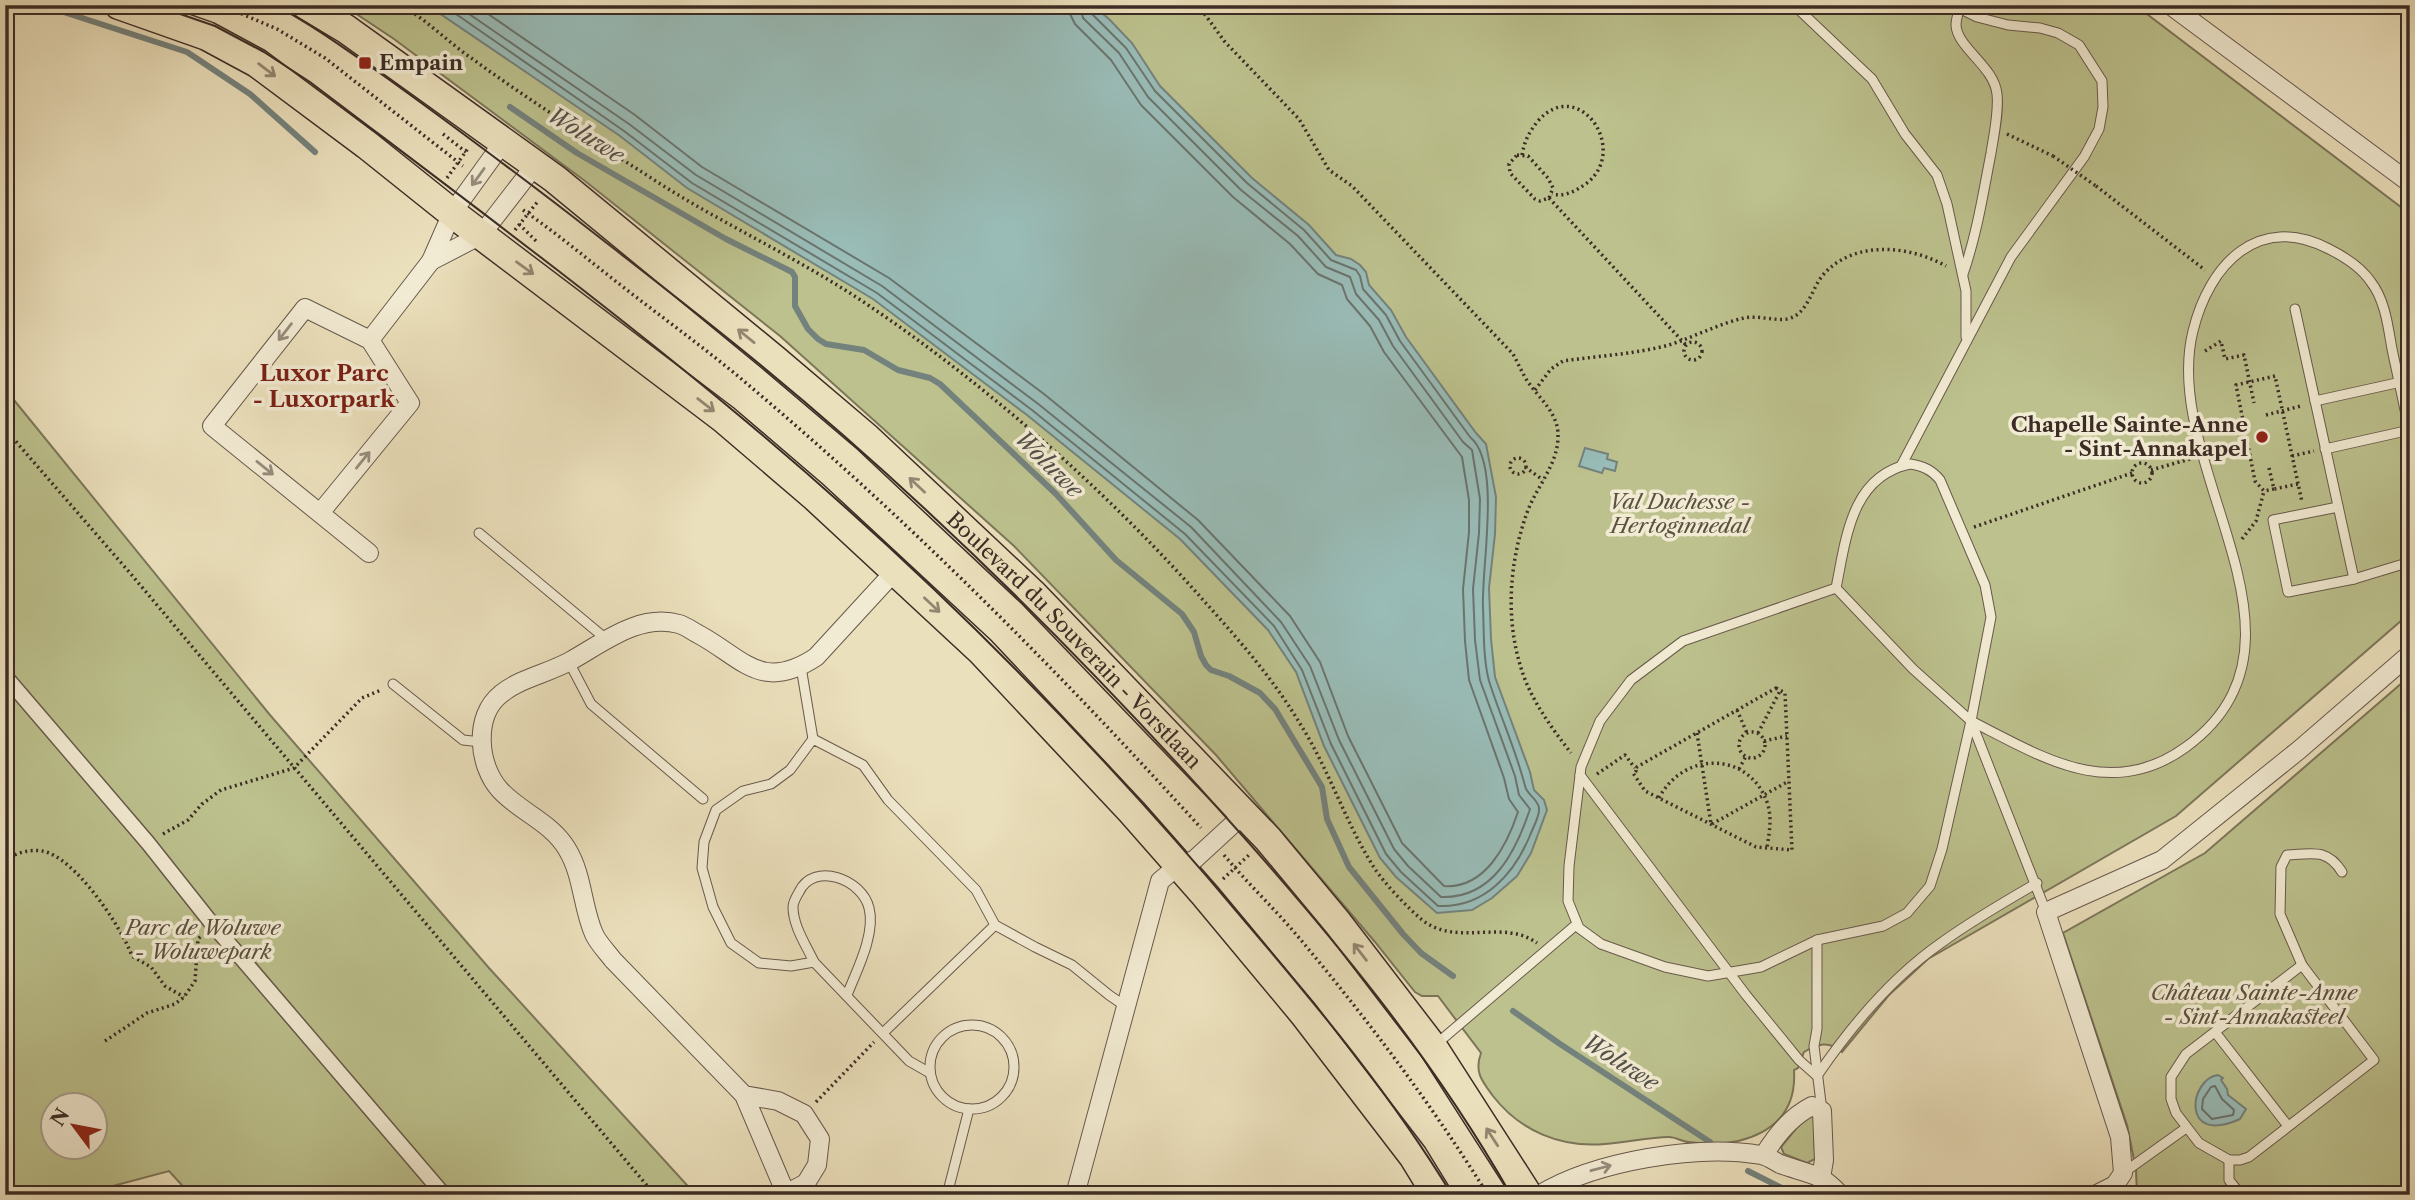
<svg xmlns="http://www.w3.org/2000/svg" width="2415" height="1200" viewBox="0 0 2415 1200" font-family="'Libre Caslon Text',serif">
<rect width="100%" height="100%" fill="#ebe0bc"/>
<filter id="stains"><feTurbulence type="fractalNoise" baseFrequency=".00286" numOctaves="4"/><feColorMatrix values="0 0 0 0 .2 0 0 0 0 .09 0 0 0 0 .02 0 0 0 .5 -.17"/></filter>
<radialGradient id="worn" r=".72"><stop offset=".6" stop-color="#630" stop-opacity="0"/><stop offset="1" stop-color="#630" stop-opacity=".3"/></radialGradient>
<g fill="#bcc18d" stroke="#7c765a" stroke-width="2" fill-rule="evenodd">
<path d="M343,5H2135L2410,214V613L2176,816L1928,959L1889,995L1842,1052C1829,1040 1817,1044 1804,1052L1798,1068L1794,1070C1798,1132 1741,1149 1689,1142C1682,1142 1676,1137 1669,1137C1648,1137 1626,1143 1605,1144C1561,1148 1520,1131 1493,1096C1482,1081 1474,1072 1481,1053L1438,996H1422L1415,992L1375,942L1216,755L1014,546L780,336L585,181L394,39Z"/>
<path d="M5,389L270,715L489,968L696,1195H191L169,1171L79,1195H5ZM52,1106H94V1148H52Z"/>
<path d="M2410,676V1195H2137L2136,1170L2127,1125L2063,933L2205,853Z"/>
<path d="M1807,1115L1814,1117L1815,1159L1807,1163L1784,1154L1781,1147Z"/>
</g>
<g fill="#99bcb7" stroke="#74827d" stroke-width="2">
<path d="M435,5H1092L1109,19L1132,43L1160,86L1252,178L1309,225L1336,255L1351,259L1360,265L1366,272L1369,285L1391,310L1406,337L1476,433L1486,444L1496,497L1495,534L1489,588L1491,639L1495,677L1530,772L1534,790L1544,800L1547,810L1531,853L1517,876L1492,898L1472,910L1437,913L1396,877L1380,858L1324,746L1296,672L1268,630L1180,539L1027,415L873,299L687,188L620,136L439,13Z"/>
<path d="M1585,448L1608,454L1607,459L1617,462L1615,471L1604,468L1602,473L1579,466Z"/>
<path d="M2218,1075L2223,1078L2221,1080L2227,1089L2228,1095L2246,1109L2240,1119C2180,1146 2189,1079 2218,1075Z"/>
</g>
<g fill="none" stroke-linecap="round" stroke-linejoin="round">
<g stroke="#6a746e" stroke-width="2">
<path d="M443,5L624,131L692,183L877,293L1032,410L1185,534L1274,626L1302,670L1331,744L1386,854L1401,872L1438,906C1485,908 1515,873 1531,833C1534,826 1540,815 1539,808C1538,799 1527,795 1525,786C1516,750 1500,716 1489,681C1483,658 1484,631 1483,607C1481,568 1502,463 1470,437L1400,341L1386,315L1363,289L1360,276L1356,270L1331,260L1304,230L1247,183L1155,91L1126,48L1091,13L1088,5"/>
<path d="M456,5L629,124L696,175L882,286L1037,403L1191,527L1281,622L1310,666L1339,740L1394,849L1408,866L1441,897C1493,899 1516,851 1530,809L1519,795L1515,776L1480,680L1475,640L1473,589L1479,533L1480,499L1472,450L1463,442L1393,346L1379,320L1356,294L1350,277L1326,267L1298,236L1241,190L1148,97L1119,53L1083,18L1080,5"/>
<path d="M475,5L635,115L702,167L889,278L1044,394L1198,520L1290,616L1320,662L1348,736L1402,843L1444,886C1485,889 1507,845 1518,812L1509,799L1504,778L1469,680L1465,641L1463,589L1469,532V500L1462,457L1384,352L1370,326L1347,299L1342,285L1318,274L1290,244L1233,197L1141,105L1111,60L1075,24L1070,14L1069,5"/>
<path d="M2215,1086L2222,1099L2234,1110L2233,1115L2212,1119L2202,1109L2203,1099L2211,1087Z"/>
</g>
<g stroke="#74827d" stroke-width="6">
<path d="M42,5L187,52L250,94L315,152"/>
<path d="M510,107L577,153L726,239L792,272L795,277V306L808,329L818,339L826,344L864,350L898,370L930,378L940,384L1056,494L1116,560L1182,614L1194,632L1201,656L1206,665L1211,670L1229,676L1260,693L1275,709L1322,787L1327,819L1349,867L1403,934L1421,953L1453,976"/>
<path d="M1513,1011L1560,1044L1710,1142"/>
<path d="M1748,1171L1796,1195"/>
</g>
<g stroke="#68594c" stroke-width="11">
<g id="service">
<path d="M1794,5L1872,79L1905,134L1937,175L1947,204L1966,291V337"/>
<path d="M1959,9C1958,14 1956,20 1956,25C1957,48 1994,66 1997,94C1999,112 1994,134 1991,153C1983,194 1977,234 1963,274"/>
<path d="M2295,309L2354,579L2410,562"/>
<path d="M2315,401L2410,380"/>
<path d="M2325,449L2410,430"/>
<path d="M1910,464C1923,466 1932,470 1940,480L1985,585L1991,617L1971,721L1942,849L1930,886L1907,913L1883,926L1817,940L1761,967L1708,976L1665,967L1601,944L1579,928L1568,901L1569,866L1581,767L1600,721L1631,680L1683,641L1836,588C1846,539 1851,476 1910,464Z"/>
<path d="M1901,466L2011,257L2084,157L2099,129L2103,107L2102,81L2079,45L2058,33L2040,28L2008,25L1977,17L1953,5"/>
<path d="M2338,507L2273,520L2288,592L2354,579"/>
<path d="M479,533L606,639"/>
<path d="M1836,588L1913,669L1971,721L2046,912"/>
<path d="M569,662L591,704L703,799"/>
<path d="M801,667L813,739"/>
<path d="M393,684L463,740L481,742"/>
<path d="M1971,721C2042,757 2111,802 2186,747C2332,641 2159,467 2193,331C2209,265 2258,212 2329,249C2345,257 2361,267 2371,282C2385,300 2388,326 2392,349C2398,377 2404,405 2410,433"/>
<path d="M1580,775L1746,995L1799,1060L1817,1076C1851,1026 1891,978 1941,943C1971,921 2004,902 2037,883"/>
<path d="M1817,940V1029L1814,1046L1822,1111"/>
<path d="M814,962C806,945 793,926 793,907C793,902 796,897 799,892C814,861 862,879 869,908C876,934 856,972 847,995"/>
<path d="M2302,965L2374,1060L2249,1157L2240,1160H2229L2199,1143L2176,1113L2171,1099V1077L2186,1054Z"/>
<path d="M2302,965L2280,914L2281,867L2287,855C2312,854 2327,848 2342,872"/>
<circle cx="972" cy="1067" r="42"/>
<path d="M2215,1032L2288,1126"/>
<path d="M883,1033L995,925"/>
<path d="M1434,1046L1577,924"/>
<path d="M930,1073L909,1061L814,962L791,966L759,963L731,943L713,907L702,868L704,842L716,810L743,791L771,784L790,770L813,739L863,765L888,800L976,890L995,925L1035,947L1072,965L1109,995L1125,1006"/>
<path d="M2229,1160V1180L2241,1195"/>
<path d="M2123,1173L2186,1128"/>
<path d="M947,1195L969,1109"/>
</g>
</g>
<g stroke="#68594c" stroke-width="17">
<path id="pedestrian" d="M5,676L148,843L213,925L444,1195"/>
</g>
<g stroke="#68594c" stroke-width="20">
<g id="minor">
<path d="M2170,5L2410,183"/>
<path d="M504,141L452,213L431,261L481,235L536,164"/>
<path d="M370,340L431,261"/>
<path d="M320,513L410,403L370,340L305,308L212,426L369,553"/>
<path d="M744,1095L778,1101L804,1114L820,1139L817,1165L806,1183L786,1194L744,1095L613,960C607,952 598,943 594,934C582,907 583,875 567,849C551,822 520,812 500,790C478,766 473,716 501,694C520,678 550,673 572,660C604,642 640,613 679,624C686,626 692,631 698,634C743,658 761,693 816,657L895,571"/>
<path d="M1764,1155C1776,1135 1792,1116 1812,1106L1822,1111L1824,1160L1821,1178"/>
<path d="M1075,1195L1160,881L1179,865L1194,860L1244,814"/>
<path d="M1539,1195C1595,1161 1697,1144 1761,1155C1768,1156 1774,1161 1780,1164C1793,1169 1808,1172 1821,1178C1828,1182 1835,1189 1841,1195"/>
<path d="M2095,1195L2115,1185"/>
<path d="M2116,1195L2115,1185L2123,1173L2120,1137L2046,912L2162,860L2299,750L2410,654"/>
</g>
</g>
<g stroke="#3c2c26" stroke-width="31">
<g id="primary">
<path d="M119,5L207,36L257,63L367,145L452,213L724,419L814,496L981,651L1132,812L1205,895L1304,1014L1413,1156L1437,1195"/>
<path id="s1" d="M306,5L346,29L555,179L774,359L867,438L1033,594L1268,839L1337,922L1433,1047L1528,1195"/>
</g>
</g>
<g stroke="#3c2c26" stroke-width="3.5" stroke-dasharray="2 3.5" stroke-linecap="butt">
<path d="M221,5L277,29L325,58L463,166"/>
<path d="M401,5C427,20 449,43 474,60C529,100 587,137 645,174C717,222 796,256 868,305C987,385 1109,493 1204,601C1239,640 1275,681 1302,727C1330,772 1346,824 1375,869C1385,884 1407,907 1421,919C1456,948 1503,918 1537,943"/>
<path d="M1198,5L1225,42L1299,119L1329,170L1352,186L1513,354C1518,363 1522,373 1528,382C1540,399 1559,414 1558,437C1558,463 1537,487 1528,510C1508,564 1504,627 1526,682C1537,708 1554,731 1571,753"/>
<path d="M443,134L466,152"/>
<path d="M2007,134L2053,156"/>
<path d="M1517,155L1528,156L1548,178L1553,188L1549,198L1540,201L1535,199L1510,173L1509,164Z"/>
<path d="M1522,155C1524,142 1529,132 1538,121C1578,75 1630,149 1587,183C1576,191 1565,197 1552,194"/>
<path d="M447,178L469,147"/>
<path d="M2096,186L2205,270"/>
<path d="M1549,198L1686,345"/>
<path d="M523,210C562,237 598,268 636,297C675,327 715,356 752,388C913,524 1060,673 1201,828"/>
<path d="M519,224L536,241"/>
<path d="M515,230L539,200"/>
<circle cx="1693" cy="351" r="9"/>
<path d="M2205,351L2221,341L2225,359L2244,355L2254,403"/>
<path d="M1535,390L1551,369L1563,361C1598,356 1635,354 1669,345C1694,337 1718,324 1744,318C1758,315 1773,321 1787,319C1808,315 1811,289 1823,275C1853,240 1909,245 1946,266"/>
<path d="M2266,415L2301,406"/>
<path d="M5,429L130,573L655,1195"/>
<path d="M2292,456L2314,451"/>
<circle cx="1518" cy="466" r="8"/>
<circle cx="2142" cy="473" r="10"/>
<path d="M1525,467L1543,480"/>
<path d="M2269,468L2274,489L2298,484"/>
<path d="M2151,470L2190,459"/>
<path d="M2274,489L2264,491L2255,481L2236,385L2275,376L2302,502"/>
<path d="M1974,527L2132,473"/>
<path d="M2242,539L2256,521L2264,491"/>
<path d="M1776,688L1785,693L1792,850L1756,847L1645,791L1633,773L1636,771L1635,768Z"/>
<path d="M1737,710L1747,733"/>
<circle cx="1752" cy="745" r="13"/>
<path d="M1697,733L1711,824"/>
<path d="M1758,733L1781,689"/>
<path d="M1764,741L1787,736"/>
<path d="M1739,769L1746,756"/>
<path d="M1597,774L1625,755L1635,768"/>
<path d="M1659,798C1684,750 1751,751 1768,805C1772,820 1769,834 1767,848"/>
<path d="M1712,824L1789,781"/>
<path d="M163,834L188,820L202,804L221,790L294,768L362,698L381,690"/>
<path d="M1224,855C1248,884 1276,910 1300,939C1368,1020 1432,1105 1488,1195"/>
<path d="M5,860C16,853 29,849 42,851C74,856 121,926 132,956L151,967L165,986L184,997"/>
<path d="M1223,879L1250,854"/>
<path d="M105,1041L147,1013L175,1004L184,997L195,981L198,939L202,935"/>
<path d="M816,1102L874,1042"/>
</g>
<use href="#service" stroke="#f2ebd3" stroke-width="9"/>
<use href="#pedestrian" stroke="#f2ebd3" stroke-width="14"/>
<use href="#minor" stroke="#f2ebd3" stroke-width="18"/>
<use href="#primary" stroke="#ebe0bc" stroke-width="28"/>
<g stroke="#3c2c26" stroke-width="2">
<path d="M154,5L215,26L264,52L310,82C451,189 594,295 730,408C916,562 1088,734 1243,919C1318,1007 1392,1096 1452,1195"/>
<path d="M275,5C311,24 344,48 377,71C443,118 508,167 572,216C636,266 700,315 763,367C928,503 1081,655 1224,815C1330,933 1432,1056 1511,1195"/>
</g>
<path stroke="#3c2c26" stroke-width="3.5" stroke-dasharray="2 3.5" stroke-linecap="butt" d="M2053,156L2096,186"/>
</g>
<defs><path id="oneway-shaft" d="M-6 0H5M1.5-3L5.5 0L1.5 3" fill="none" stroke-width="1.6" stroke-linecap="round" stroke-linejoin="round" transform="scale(1.75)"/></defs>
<g stroke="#948671">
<use href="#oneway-shaft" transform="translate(267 70) rotate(37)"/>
<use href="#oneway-shaft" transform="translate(525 268) rotate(36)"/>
<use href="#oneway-shaft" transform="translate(746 336) rotate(-141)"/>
<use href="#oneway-shaft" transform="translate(706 405) rotate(38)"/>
<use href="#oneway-shaft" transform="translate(917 485) rotate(-137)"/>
<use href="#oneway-shaft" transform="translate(932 605) rotate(43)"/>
<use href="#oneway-shaft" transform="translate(1360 952) rotate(-128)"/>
<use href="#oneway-shaft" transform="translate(1492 1137) rotate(-123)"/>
</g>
<g stroke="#978c7c">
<use href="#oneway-shaft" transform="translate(478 177) rotate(126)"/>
<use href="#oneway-shaft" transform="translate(285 332) rotate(128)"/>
<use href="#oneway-shaft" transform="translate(363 460) rotate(-51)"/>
<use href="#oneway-shaft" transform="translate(265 468) rotate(39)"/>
<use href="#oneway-shaft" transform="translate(1601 1168) rotate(-15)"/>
</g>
<g fill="#8f2418" stroke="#f2ebd3" stroke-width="2.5">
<rect x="358" y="56" width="14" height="14" rx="3.5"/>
<circle cx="2262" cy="437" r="7"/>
</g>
<g text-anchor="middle" stroke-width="7" stroke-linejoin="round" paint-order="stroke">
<g font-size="21" font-weight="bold" fill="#3c2c26" stroke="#f2ebd3" text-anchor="start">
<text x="379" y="70">Empain</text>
<text x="2248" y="432" text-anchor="end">Chapelle Sainte-Anne<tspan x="2248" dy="24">- Sint-Annakapel</tspan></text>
</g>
<g font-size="21" font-style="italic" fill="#5c5140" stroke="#f2ebd3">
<text x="1680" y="509">Val Duchesse -<tspan x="1680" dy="24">Hertoginnedal</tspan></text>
<text x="203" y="935">Parc de Woluwe<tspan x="203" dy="24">- Woluwepark</tspan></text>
<text x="2254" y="1000">Château Sainte-Anne<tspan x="2254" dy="24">- Sint-Annakasteel</tspan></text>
</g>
<g font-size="21" fill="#3c2c26" stroke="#f2ebd3">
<text dy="7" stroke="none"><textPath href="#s1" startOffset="999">Boulevard du Souverain - Vorstlaan</textPath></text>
</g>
<g font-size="23" font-style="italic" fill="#53504a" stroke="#f2ebd3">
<text transform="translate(586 135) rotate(32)" y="8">Woluwe</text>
<text transform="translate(1049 464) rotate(45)" y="8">Woluwe</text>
<text transform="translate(1621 1062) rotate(33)" y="8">Woluwe</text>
</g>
<g font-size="23" font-weight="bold" fill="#7a1f14" stroke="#f2ebd3">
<text x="324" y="381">Luxor Parc<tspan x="324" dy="26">- Luxorpark</tspan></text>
</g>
</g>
<rect width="2415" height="1200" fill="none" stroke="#ebe0bc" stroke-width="28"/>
<rect x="7" y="7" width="2401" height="1186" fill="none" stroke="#3c2c26" stroke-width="3.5"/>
<rect x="14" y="14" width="2387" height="1172" fill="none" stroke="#3c2c26" stroke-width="2"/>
<g transform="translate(74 1126) rotate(302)"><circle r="33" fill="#f2ebd3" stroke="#a99f8e" stroke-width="2"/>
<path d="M0-5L12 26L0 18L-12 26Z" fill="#8f2418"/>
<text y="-10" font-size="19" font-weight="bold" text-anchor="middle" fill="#3c2c26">N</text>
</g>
<rect width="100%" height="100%" filter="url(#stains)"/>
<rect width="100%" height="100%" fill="url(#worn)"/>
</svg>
